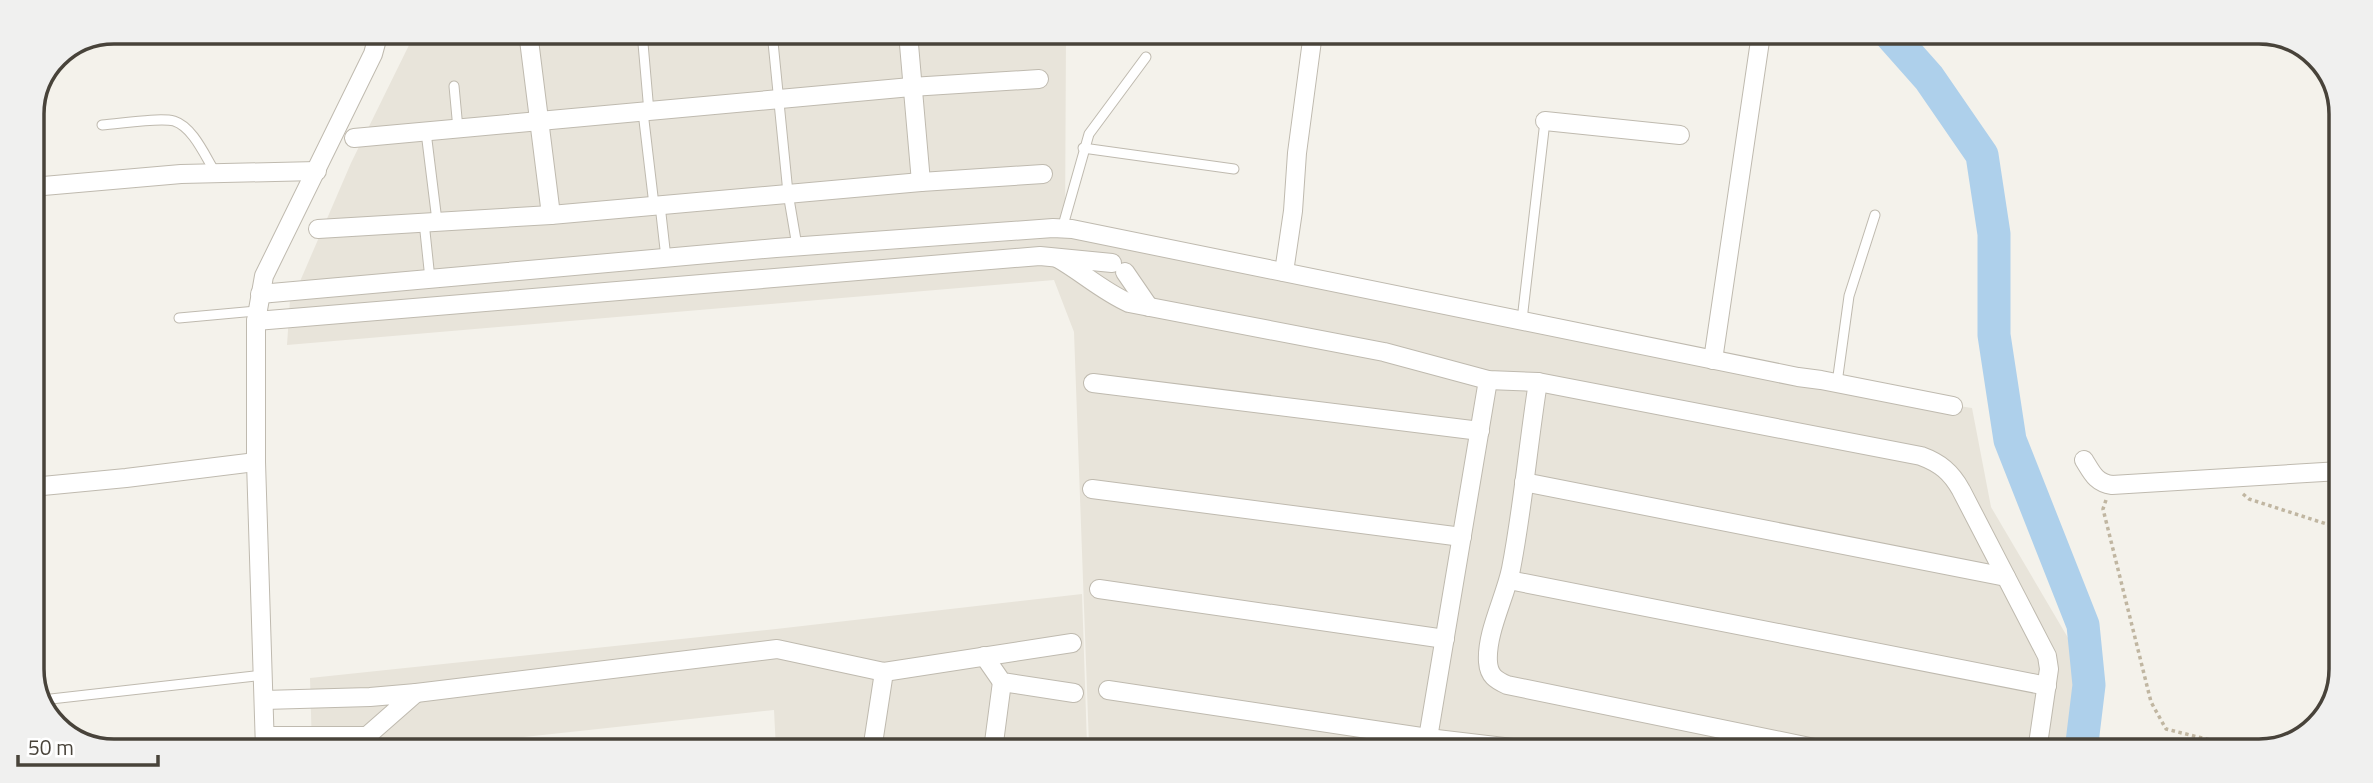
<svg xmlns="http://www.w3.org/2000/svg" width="2373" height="783" viewBox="0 0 2373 783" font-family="'Titillium Web',sans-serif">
<rect width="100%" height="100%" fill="#f4f2eb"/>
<g fill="#e8e4da">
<path d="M413,32L1066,33L1065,232L295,293L351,163L412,39Z"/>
<path d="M1088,235L1847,389L1972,408L1991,507L2094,682L2074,751L1129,750L1089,745L1074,332L1054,280L287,345L290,300L692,264Z"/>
<path d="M1082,594L1087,745L1121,750H776L774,710L414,749H312L310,678L776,629Z"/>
</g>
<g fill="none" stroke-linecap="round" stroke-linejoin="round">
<path stroke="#aed0eb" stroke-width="33" d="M1890,34L1929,78L1982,155L1994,234V335L2010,440L2083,625L2089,685L2081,751"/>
<g stroke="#bfbaaf" stroke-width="11">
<g id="service">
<path d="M642,32L649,112"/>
<path d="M772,32L788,193L797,246"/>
<path d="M454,86L458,129"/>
<path d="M643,112L654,205"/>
<path d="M102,125C119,124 159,117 174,121C193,127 205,156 215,172"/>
<path d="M426,132L437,221"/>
<path d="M1083,148L1234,169"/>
<path d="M660,205L666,258"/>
<path d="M424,222L430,279"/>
<path d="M1062,229L1089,134L1146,57"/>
<path d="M179,318L257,311"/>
<path d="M1522,320L1545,121"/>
<path d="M1837,383L1849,296L1875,215"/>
<path d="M42,700L264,675"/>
</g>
</g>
<g stroke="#bfbaaf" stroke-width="20">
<g id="minor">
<path d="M528,32L551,215"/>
<path d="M908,33L921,182"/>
<path d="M228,35L239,32"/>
<path d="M1545,121L1680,135"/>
<path d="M354,138L911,87L1039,79"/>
<path d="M32,187L181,174L317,171"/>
<path d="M318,229L551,215L921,182L1043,174"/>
<path d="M1057,258C1082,272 1102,291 1129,303L1384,352L1488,380L1538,382L1921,456C1940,463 1951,472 1961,490L2047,656L2049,669L2037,751"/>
<path d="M1125,272L1149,307"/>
<path d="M1284,272L1293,211L1297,153L1313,33"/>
<path d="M260,294L776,248L1053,228L1072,229L1798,377L1821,380L1953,406"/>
<path d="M256,321L1040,256L1112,263"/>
<path d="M1713,360L1761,34"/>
<path d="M1538,382C1528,445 1523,507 1511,569C1505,598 1486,633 1488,662C1489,676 1496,680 1507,685L1829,751"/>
<path d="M1093,383L1480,431"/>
<path d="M2084,460C2092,473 2096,483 2112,485L2340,471"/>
<path d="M1524,482L2006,577"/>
<path d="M32,487L126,478L256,462"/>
<path d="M1092,489L1462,537"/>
<path d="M1509,580L2047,686"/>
<path d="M1099,589L1445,639"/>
<path d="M984,656L1002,682L1074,693"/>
<path d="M1108,690L1428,738L1537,751"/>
<path d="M416,693L777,649L884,672L1072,643"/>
<path d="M264,700L370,697L416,693L367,736H265"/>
<path d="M1428,738L1488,380"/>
<path d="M265,749L256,462V321L264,276L373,54L379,32"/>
<path d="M872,750L884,672"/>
<path d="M993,750L1002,682"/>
</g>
</g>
<g stroke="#c0b6a1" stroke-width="3.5" stroke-dasharray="3.5 3.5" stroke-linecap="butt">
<path d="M1986,35V34"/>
<path d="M2243,494L2249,499L2339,528"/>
<path d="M2106,500L2103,509L2151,702L2166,729L2254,751"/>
</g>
<use href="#service" stroke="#fff" stroke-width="9"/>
<use href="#minor" stroke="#fff" stroke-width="18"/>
</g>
<path d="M0 0H2373V783H0ZM114 44H2259A70 70 0 0 1 2329 114V669A70 70 0 0 1 2259 739H114A70 70 0 0 1 44 669V114A70 70 0 0 1 114 44Z" fill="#f0f0ef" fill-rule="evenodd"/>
<path fill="none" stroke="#48433a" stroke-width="3.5" d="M114 44H2259A70 70 0 0 1 2329 114V669A70 70 0 0 1 2259 739H114A70 70 0 0 1 44 669V114A70 70 0 0 1 114 44Z"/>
<path d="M18 755v10h140v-10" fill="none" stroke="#48433a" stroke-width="3.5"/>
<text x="28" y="755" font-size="21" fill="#48433a" stroke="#ffffff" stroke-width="5" paint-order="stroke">50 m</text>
</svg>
